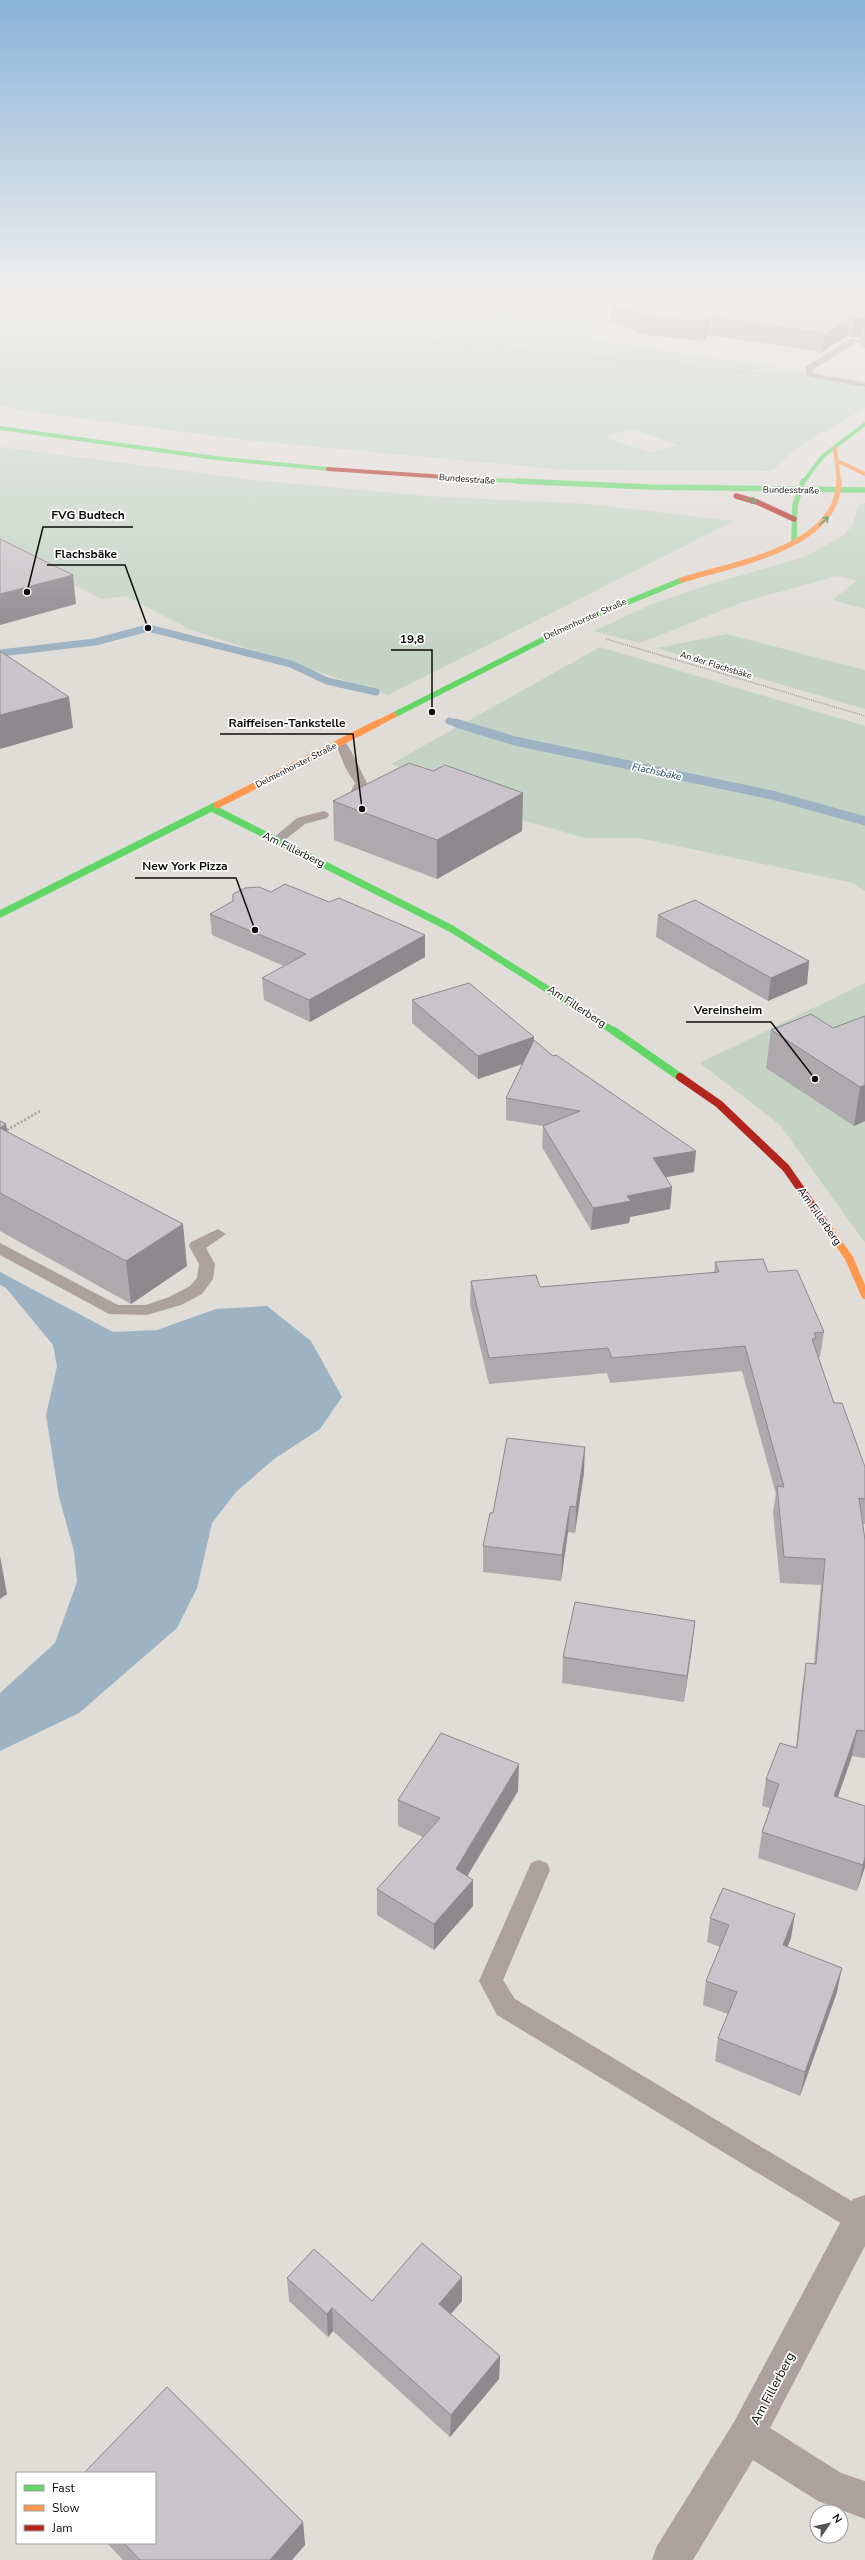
<svg xmlns="http://www.w3.org/2000/svg" width="865" height="2560" viewBox="0 0 865 2560" font-family="'Nunito Sans',sans-serif">
<rect width="100%" height="100%" fill="#e0dcd8"/>
<g fill="#c5d3c7" fill-rule="evenodd">
<path d="M45,292H644L597,317L589,339L865,381V408L797,448L771,471L567,470L253,441L32,412L0,406V296ZM632,429L677,445H678L651,453L605,437Z"/>
<path d="M0,447L254,480L426,496L588,504L734,521L388,695L189,629L126,596L101,599L0,546Z"/>
<path d="M862,503H865V609L833,600L857,580L837,576L743,602L640,643L594,631L650,605L701,587L804,557L844,535L852,526L859,506Z"/>
<path d="M727,634L865,670V709L657,648Z"/>
<path d="M600,647L865,726V891L853,883L639,838H585L452,800L464,791L391,764Z"/>
<path d="M865,983V1243L780,1125L700,1063Z"/>
</g>
<path fill="#9db2c2" d="M0,1272L113,1332L157,1330L216,1309L267,1306L311,1341L342,1397L320,1429L274,1459L236,1492L212,1523L197,1588L177,1628L79,1713L0,1751V1693L55,1643L77,1582L74,1551L59,1497L46,1415L57,1366L53,1345L6,1288L0,1285Z"/>
<g fill="none" stroke-linecap="round" stroke-linejoin="round">
<g stroke="#9db2c2" stroke-width="7">
<path d="M0,653L95,642L148,628L291,664L327,681L376,692"/>
<path d="M449,721L459,724"/>
</g>
<path stroke="#9db2c2" stroke-width="9" d="M456,723L515,741L776,796L865,821"/>
<g stroke="#a7a09c" stroke-width="1" stroke-dasharray="1 1" stroke-linecap="butt">
<path d="M0,301L92,292"/>
<path d="M0,302L784,376"/>
</g>
<path stroke="#a7a09c" stroke-width="1.5" stroke-dasharray="1 1" stroke-linecap="butt" d="M606,639L865,716"/>
<path stroke="#a7a09c" stroke-width="2.5" stroke-dasharray="2 2" stroke-linecap="butt" d="M0,1134L40,1111"/>
<g fill="#ada19f" fill-rule="evenodd">
<path d="M865,338V342L855,343L812,370L814,374L865,383V387L807,376L805,367L850,339Z"/>
<path d="M341,739C348,740 362,774 367,783L357,802L353,803L347,799L355,783L345,767L335,742Z"/>
<path d="M323,811L327,812L329,815L327,818L305,824L281,843H273L271,840L297,818Z"/>
<path d="M218,1229L226,1234L206,1248L215,1264L213,1279L202,1294L181,1305L147,1315L109,1314L0,1255V1243L118,1305H146L169,1297L190,1286L197,1278L199,1264L189,1246L191,1242Z"/>
<path d="M539,1860L547,1863L550,1870L503,1980L515,1999L865,2209V2232L861,2234L852,2230L497,2015L479,1981L531,1863Z"/>
</g>
<path fill="#ada19f" fill-rule="evenodd" d="M865,2195V2246L770,2428L841,2473L865,2481V2519L818,2501L753,2460L693,2560H652L657,2546L734,2422L853,2199Z"/>
<g stroke="#63d668" stroke-width="4">
<path d="M0,428L215,458L328,469"/>
<path d="M489,480L539,482"/>
<path d="M803,482L823,456L865,424"/>
</g>
<g stroke="#63d668" stroke-width="5.5">
<path d="M516,481L648,487L865,490"/>
<path d="M794,540L795,505L803,481"/>
<path d="M394,715L572,625L682,580"/>
</g>
<g stroke="#63d668" stroke-width="7">
<path d="M212,808L452,929L615,1032"/>
<path d="M0,914L217,805"/>
</g>
<path stroke="#63d668" stroke-width="8" d="M614,1031L680,1077"/>
<g stroke="#ff974d" stroke-width="4">
<path d="M835,448L839,482"/>
<path d="M840,462L865,474"/>
</g>
<g stroke="#ff974d" stroke-width="5.5">
<path d="M682,580C732,564 839,548 839,481"/>
<path d="M376,724L394,715"/>
</g>
<path stroke="#ff974d" stroke-width="7" d="M217,805L378,723"/>
<path stroke="#ff974d" stroke-width="8" d="M825,1224L849,1258L865,1295"/>
<path stroke="#b3261e" stroke-width="4" d="M328,469L489,480"/>
<path stroke="#b3261e" stroke-width="5.5" d="M736,496L757,502L794,519"/>
<path stroke="#b3261e" stroke-width="8" d="M680,1077L719,1104L786,1168L825,1224"/>
<path stroke="#a49c99" stroke-width="1.5" stroke-dasharray="2.5 2.5" stroke-linecap="butt" d="M0,294L24,292"/>
</g>
<g fill="#ada9ad">
<path d="M865,292V348L860,344L861,337H851L848,335L822,352L708,335L704,341L644,335L610,321L611,304Z"/>
<path d="M433,771L523,793L522,831L437,879L334,840L333,801Z"/>
<path d="M233,901L425,957L310,1022L264,1000L262,978L284,966L212,935L210,914Z"/>
<path d="M658,915L809,961L807,984L768,1001L656,937Z"/>
<path d="M412,1000L534,1037V1041L694,1172L666,1177L672,1187L670,1209L630,1217L629,1223L591,1230L542,1147L543,1126L506,1120V1098L523,1064L478,1079L412,1023Z"/>
<path d="M865,1016V1121L854,1126L766,1068L771,1030L833,1028Z"/>
<path d="M0,1121L6,1124L7,1132L187,1266L131,1304L0,1231Z"/>
<path d="M715,1262L768,1272L824,1332L820,1357H818L834,1403L865,1470V1524H863L865,1540V1758L852,1756L838,1797L865,1867L857,1891L758,1858L762,1832L770,1808L762,1806L766,1779L796,1748L802,1689L806,1663L814,1664L821,1585L780,1583L773,1512L776,1494L742,1371L610,1383L607,1373L489,1384L470,1305L471,1281L540,1287L714,1273Z"/>
<path d="M584,1472L575,1533L568,1532L561,1581L483,1572V1546L493,1513Z"/>
<path d="M692,1647L684,1702L562,1683L563,1657Z"/>
<path d="M518,1791L467,1876L473,1906L434,1950L377,1915V1889L423,1837L398,1826V1800Z"/>
<path d="M710,1918L791,1938L787,1947L837,1992L800,2096L715,2061L718,2038L728,2014L703,2005L706,1981L720,1947L707,1942Z"/>
<path d="M287,2278L372,2301H462L451,2314L500,2356L499,2379L450,2437L333,2331L328,2337L289,2301Z"/>
<path d="M303,2522L305,2545L292,2560H123L107,2543H155Z"/>
</g>
<g fill="#8d898d">
<path d="M710,317L708,335L704,341L705,322Z"/>
<path d="M850,317L848,335L822,352L824,334Z"/>
<path d="M865,318V328L862,326L861,337H851L853,319Z"/>
<path d="M73,575L76,604L0,625V594Z"/>
<path d="M69,697L73,728L0,749V715Z"/>
<path d="M523,793L522,831L437,879V840Z"/>
<path d="M425,935V957L310,1022L309,1000Z"/>
<path d="M809,961L807,984L768,1001L771,978Z"/>
<path d="M534,1037L533,1060L478,1079V1056Z"/>
<path d="M865,1085V1121L854,1126L860,1087Z"/>
<path d="M6,1124L12,1165L6,1169L0,1128Z"/>
<path d="M696,1151L694,1172L651,1180L653,1158Z"/>
<path d="M672,1187L670,1209L630,1217L629,1223L591,1230L593,1208L627,1196Z"/>
<path d="M183,1224L187,1266L131,1304L126,1261Z"/>
<path d="M585,1447L584,1472L575,1533L576,1507Z"/>
<path d="M570,1506L568,1532L561,1581L562,1555Z"/>
<path d="M0,1556L7,1594L0,1599Z"/>
<path d="M695,1621L692,1647L684,1702L687,1676Z"/>
<path d="M857,1730L852,1756L829,1822L834,1796Z"/>
<path d="M519,1764L518,1791L456,1895V1869Z"/>
<path d="M865,1857V1867L857,1891L863,1865Z"/>
<path d="M473,1880V1906L434,1950V1924Z"/>
<path d="M795,1914L791,1938L779,1969L783,1945Z"/>
<path d="M842,1968L837,1992L800,2096L805,2072Z"/>
<path d="M462,2277V2301L439,2327V2304Z"/>
<path d="M332,2308L333,2331L328,2337L327,2314Z"/>
<path d="M500,2356L499,2379L450,2437L451,2415Z"/>
<path d="M303,2522L305,2545L292,2560H270Z"/>
</g>
<g fill="#c9c4c9" stroke="#8d898d">
<path d="M632,292H865V318L853,319L850,317L824,334L710,317L705,322L645,317L611,304Z"/>
<path d="M0,539L73,575L0,594Z"/>
<path d="M0,651L69,697L0,715Z"/>
<path d="M409,763L433,771L445,765L523,793L437,840L333,801Z"/>
<path d="M285,884L329,902L339,898L425,935L309,1000L262,978L306,954L210,914L233,901V894L245,888L259,887L271,892Z"/>
<path d="M695,900L809,961L771,978L658,915Z"/>
<path d="M469,983L534,1037L478,1056L412,1000Z"/>
<path d="M811,1014L833,1028L865,1016V1085L860,1087L771,1030Z"/>
<path d="M534,1040L553,1056L556,1055L696,1151L653,1158L672,1187L627,1196L631,1201L593,1208L543,1126L580,1111L506,1098Z"/>
<path d="M0,1121L6,1124L0,1128Z"/>
<path d="M0,1128L183,1224L126,1261L0,1193Z"/>
<path d="M763,1259L768,1272L797,1270L824,1332L814,1333L816,1338L812,1339L834,1403H842L865,1467V1499L859,1498L865,1540V1731L857,1730L834,1796L865,1806V1857L863,1865L762,1832L779,1784L766,1779L780,1743L797,1748L806,1663L816,1664L825,1559L784,1557L777,1486L784,1487L745,1346L612,1358L608,1348L489,1358L471,1281L536,1275L540,1287L719,1272L715,1262Z"/>
<path d="M507,1438L585,1447L576,1507L570,1506L562,1555L483,1546L490,1513H493Z"/>
<path d="M575,1602L695,1621L687,1676L563,1657Z"/>
<path d="M441,1733L519,1764L456,1869L473,1880L434,1924L377,1889L440,1818L398,1800Z"/>
<path d="M723,1888L795,1914L783,1945L842,1968L805,2072L718,2038L737,1992L706,1981L729,1925L710,1918Z"/>
<path d="M422,2243L462,2277L439,2304L500,2356L451,2415L332,2308L327,2314L287,2278L314,2249L372,2301Z"/>
<path d="M167,2387L303,2522L270,2560H140L124,2543H155V2473H84Z"/>
</g>
<defs><path id="oneway-shaft" d="M-6 0H5M1.5-3L5.5 0L1.5 3" fill="none" stroke-width="1.6" stroke-linecap="round" stroke-linejoin="round"/></defs>
<g stroke="#3c7b3d">
<use href="#oneway-shaft" transform="translate(751 500) rotate(17)"/>
<use href="#oneway-shaft" transform="translate(824 521) rotate(-42)"/>
</g>
<linearGradient id="sky" x2="0" y2="1"><stop stop-color="#8ab3d9"/><stop offset="0.45" stop-color="#f1efed"/><stop offset="1" stop-color="#f1efed" stop-opacity="0"/></linearGradient>
<rect width="865" height="650" fill="url(#sky)"/>
<g text-anchor="middle" stroke-width="3.5" stroke-linejoin="round" paint-order="stroke">
<g font-size="9" fill="#0d0b08" stroke="#fff">
<text transform="translate(467 479) rotate(4)" y="3">Bundesstraße</text>
<text transform="translate(791 490) rotate(1)" y="3">Bundesstraße</text>
<text transform="translate(585 619) rotate(-24)" y="3">Delmenhorster Straße</text>
<text transform="translate(716 665) rotate(17)" y="3">An der Flachsbäke</text>
<text transform="translate(296 765) rotate(-27)" y="3">Delmenhorster Straße</text>
</g>
<g font-size="10" font-style="italic" fill="#0c354f" stroke="#fff">
<text transform="translate(657 771) rotate(12)" y="4">Flachsbäke</text>
</g>
<g font-size="11" fill="#0d0b08" stroke="#fff">
<text transform="translate(294 849) rotate(26)" y="4">Am Fillerberg</text>
<text transform="translate(577 1006) rotate(33)" y="4">Am Fillerberg</text>
<text transform="translate(820 1216) rotate(55)" y="4">Am Fillerberg</text>
</g>
<g font-size="13" fill="#0d0b08" stroke="#fff">
<text transform="translate(772 2388) rotate(-62)" y="5">Am Fillerberg</text>
</g>
</g>
<path fill="none" stroke="#0d0b08" stroke-width="1.5" d="M27 592L43 527H133M148 628L125 565H47M432 712L432 650H391M362 809L353 734H220M255 930L236 878H135M815 1079L771 1022H686"/>
<g fill="#0d0b08" stroke="#fff" stroke-width="1.5">
<circle cx="27" cy="592" r="4"/>
<circle cx="148" cy="628" r="4"/>
<circle cx="432" cy="712" r="4"/>
<circle cx="362" cy="809" r="4"/>
<circle cx="255" cy="930" r="4"/>
<circle cx="815" cy="1079" r="4"/>
</g>
<g font-size="12" text-anchor="middle" font-weight="bold" fill="#0d0b08" stroke="#fff" stroke-width="3.5" stroke-linejoin="round" paint-order="stroke">
<text x="88" y="519">FVG Budtech</text>
<text x="86" y="558">Flachsbäke</text>
<text x="412" y="643">19,8</text>
<text x="287" y="727">Raiffeisen-Tankstelle</text>
<text x="185" y="870">New York Pizza</text>
<text x="728" y="1014">Vereinsheim</text>
</g>
<rect x="16" y="2472" width="140" height="72" fill="#ffffff" stroke="#9e9d9c"/>
<rect x="24" y="2485" width="20" height="6" fill="#63d668" stroke="#9e9d9c"/>
<text x="52" y="2492" font-size="12" fill="#0d0b08">Fast</text>
<rect x="24" y="2505" width="20" height="6" fill="#ff974d" stroke="#9e9d9c"/>
<text x="52" y="2512" font-size="12" fill="#0d0b08">Slow</text>
<rect x="24" y="2525" width="20" height="6" fill="#b3261e" stroke="#9e9d9c"/>
<text x="52" y="2532" font-size="12" fill="#0d0b08">Jam</text>
<g transform="translate(829 2524) rotate(56)"><circle r="19" fill="#ffffff" stroke="#9e9d9c"/>
<path d="M0-3L7 15L0 10L-7 15Z" fill="#575451"/>
<text y="-6" font-size="11" font-weight="bold" text-anchor="middle" fill="#0d0b08">N</text>
</g>
</svg>
